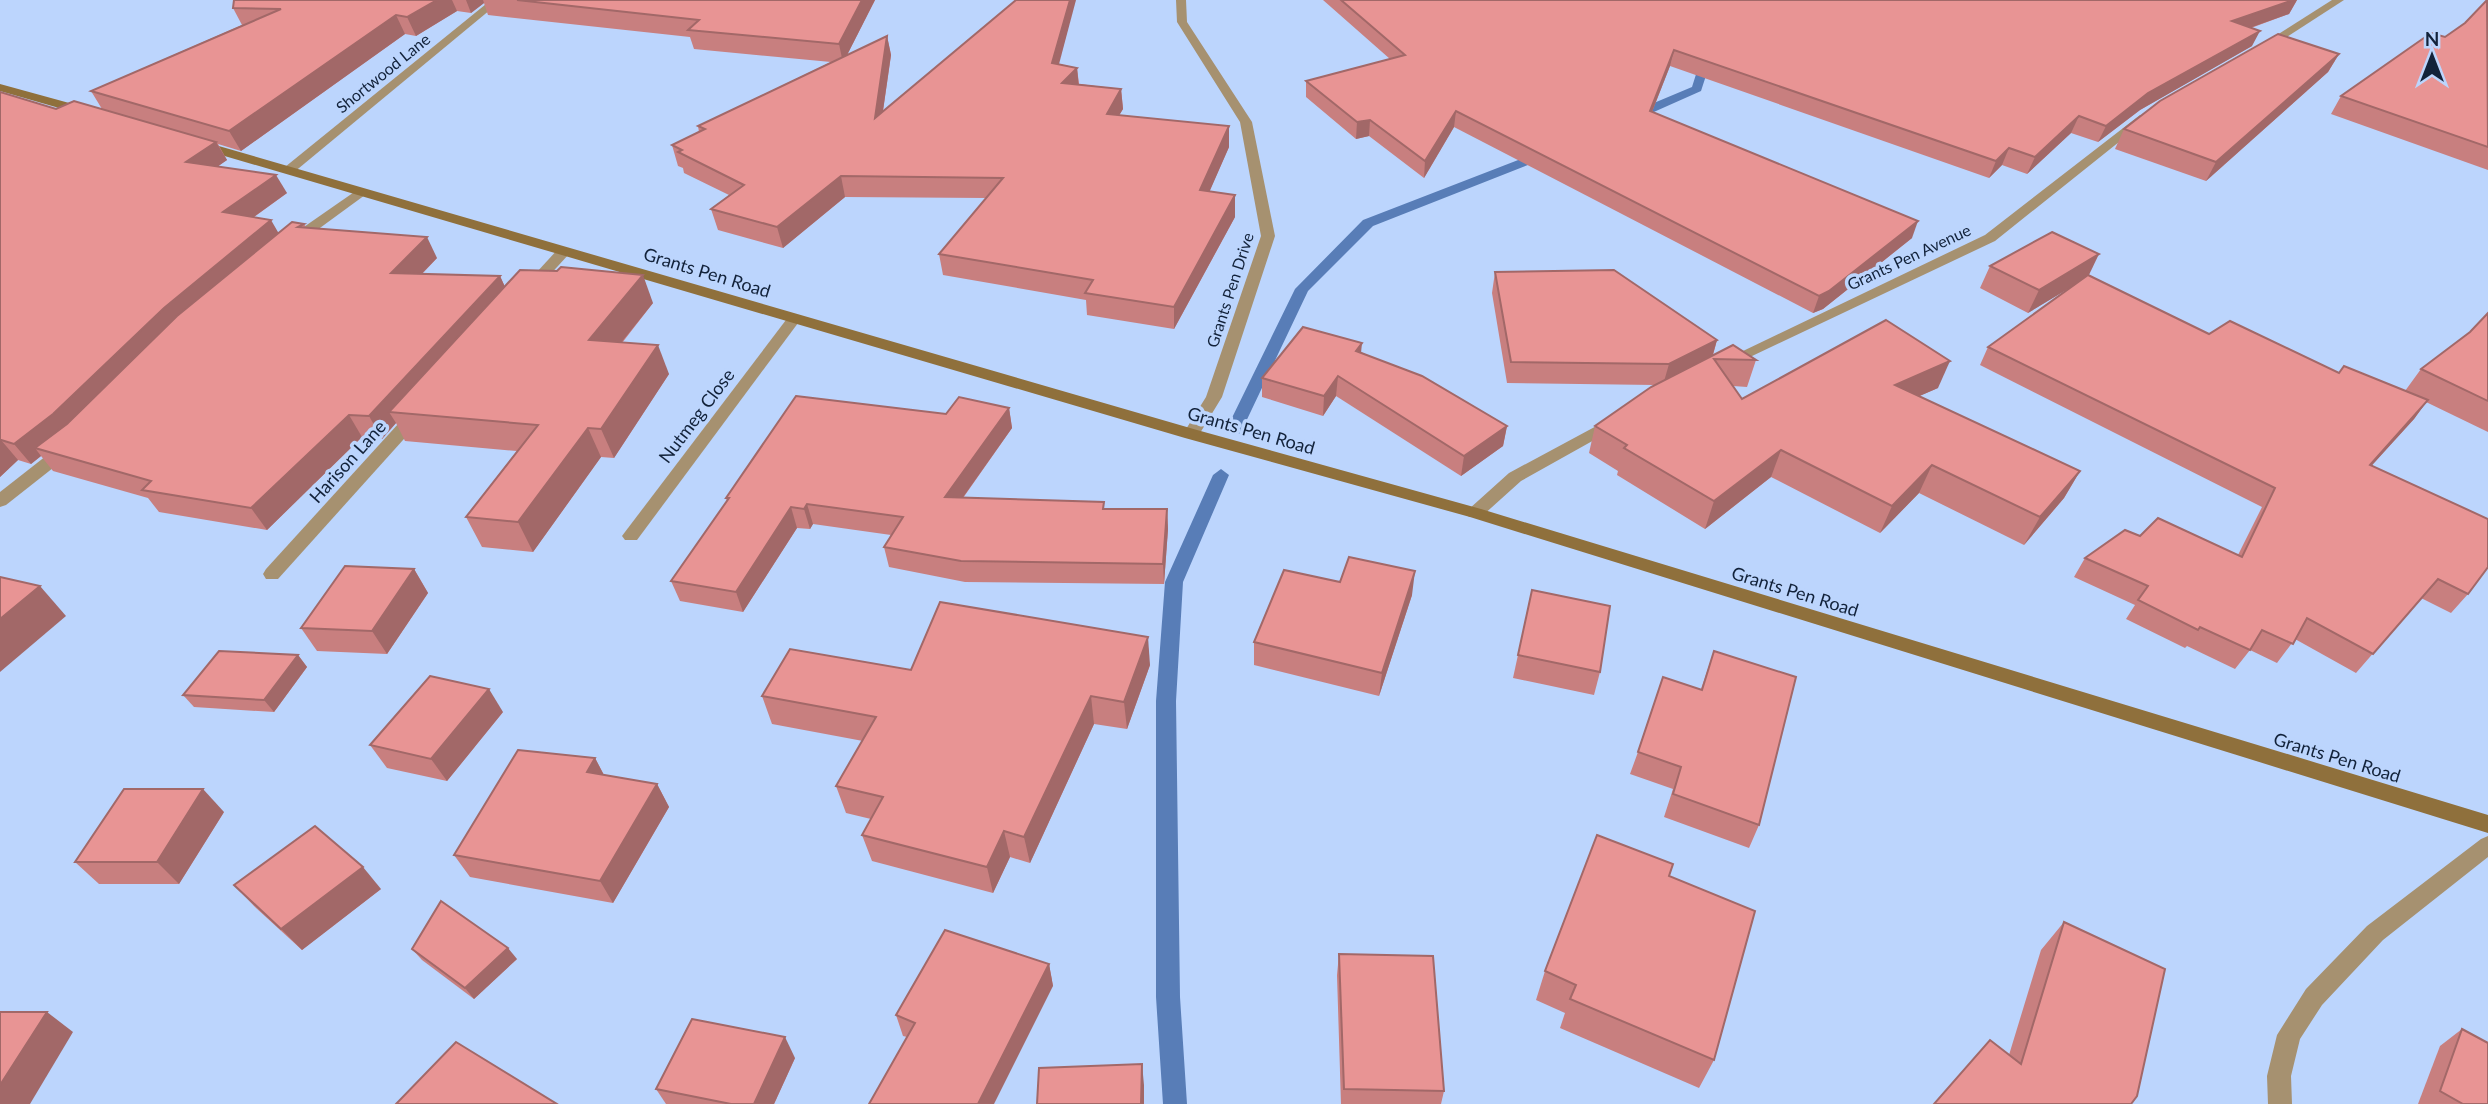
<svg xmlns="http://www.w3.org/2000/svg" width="2488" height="1104" viewBox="0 0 2488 1104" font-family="Lato,sans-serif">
<rect width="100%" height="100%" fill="#bcd5fd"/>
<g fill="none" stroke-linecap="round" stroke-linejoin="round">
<g fill="#587db7" fill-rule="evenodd">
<path d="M1703,52L1713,54L1701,91L1638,119H1630V113L1692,87Z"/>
<path d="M1544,150L1550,154L1548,157L1373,226L1308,291L1242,430L1240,434H1228L1226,430L1295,289L1363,220Z"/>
<path d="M1221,469L1229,475L1183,582L1176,701L1180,997L1187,1104H1163L1156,997V701L1165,582L1213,475Z"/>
</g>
<g fill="#a69170" fill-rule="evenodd">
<path d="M491,0H502L293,173H285V167Z"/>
<path d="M1176,0H1186L1187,22L1252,122L1275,236L1222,397L1197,438L1191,439L1183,434L1206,397L1261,236L1240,122L1177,22Z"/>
<path d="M2332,0H2344L2268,49L2258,47Z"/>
<path d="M2140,115L2144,116V122L1995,241L1731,366L1726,368L1718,363L1985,235Z"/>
<path d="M360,188L366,192L365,195L298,244H288V238Z"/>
<path d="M564,247L571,251L569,254L535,291H525V285L559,248Z"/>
<path d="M794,315L801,319L637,540H625L622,536L625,532L789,316Z"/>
<path d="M415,411L421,412L423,416L421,420L278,579H266L263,574L266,569L409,412Z"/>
<path d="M1615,416L1621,417L1623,421L1621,425L1521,481L1481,517H1469L1466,513L1469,509L1509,473Z"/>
<path d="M66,444L74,449L72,453L6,505L0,507V492L60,445Z"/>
<path d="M2488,836V857L2383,940L2322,1005L2300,1039L2291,1076L2292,1104H2268L2267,1076L2277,1035L2306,989L2367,926L2481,839Z"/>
</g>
<g fill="#8f703c" fill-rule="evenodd">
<path d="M0,84L91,109L93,112L87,116L0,91Z"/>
<path d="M198,140L1197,430L1481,509L2488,815V833L1470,517L1185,438L194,147V141Z"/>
</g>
</g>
<g fill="#c87f7f">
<path d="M234,0H875L847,55L887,36L891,55L883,111L1059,64L1077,68L1079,84L1121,89L1123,109L1119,115L1229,126V147L1209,192L1235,217L1174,329L1087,315L1086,300L943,275L939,254L986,198L845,197L783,248L718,230L711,209L729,195L684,173L683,168L678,166L672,145L699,132L698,126L831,62L694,49L690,37L488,15L484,3L471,13L457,11L416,36L405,34L241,151L218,144L227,160L218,166L287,193L254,217L279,233L304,224L306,227L437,258L422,274L500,276L505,287L653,303L622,343L669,374L614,458L601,457L533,552L482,547L466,517L517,451L405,441L396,423L382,439L362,437L267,530L159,512L148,498L53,471L41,456L31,464L18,460L0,477V92L56,109H102L91,91L242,25L233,8Z"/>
<path d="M1323,0H2297L2289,14L2251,28L2252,46L2140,110L2098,142L2071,133L2027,174L2002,165L1989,178L1670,66L1652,112L1912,238L1823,309L1813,313L1454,127L1424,178L1369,136L1356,139L1306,97V81L1390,59Z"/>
<path d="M2488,0V170L2331,114L2341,96L2445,37L2465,23Z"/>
<path d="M2339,54L2328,72L2206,181L2115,149L2124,129Z"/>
<path d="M1990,266L2089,275L2209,334L2339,373L2405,391L2421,369L2470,332L2488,313V432L2426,402L2414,419L2371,466L2468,594L2451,613L2421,598L2356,673L2295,639L2277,663L2250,650L2235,669L2187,646L2185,648L2126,619L2135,605L2074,577L2085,558L2140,536L2238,555L2262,507L1980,365L1988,347L2072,286L2028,313L1980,288Z"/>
<path d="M1495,272L1717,340L1713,355L1756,360L1747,387L1733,386L1742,399L1938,388L1919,396L2080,471L2064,498L2024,545L1919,493L1880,533L1771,477L1705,529L1617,475L1618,471L1589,453L1595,426L1655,385L1507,383L1492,293Z"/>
<path d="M1361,352L1507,426L1503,446L1461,476L1336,396L1323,416L1262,397V378Z"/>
<path d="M1009,408L1012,428L963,498L1105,509H1167L1168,529L1164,584L965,582L889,567L884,547L891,535L813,524L810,529L797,528L743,612L680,601L671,581L727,502L726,498L946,414Z"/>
<path d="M414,569L428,593L387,654L317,651L301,628Z"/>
<path d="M1340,582L1412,595L1379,696L1254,665V642Z"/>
<path d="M1532,590L1600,672L1594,695L1513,678Z"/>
<path d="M1714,651L1759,825L1749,848L1664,817L1673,789L1630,774L1638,752L1701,689Z"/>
<path d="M298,655L307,667L274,712L194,707L183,695Z"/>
<path d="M1150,665L1127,729L1094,724L1030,863L1010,857L993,893L872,861L862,835L871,819L846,813L836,786L863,741L772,724L762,696L911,670Z"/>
<path d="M503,712L447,781L387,768L370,745Z"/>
<path d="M595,758L604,775L657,784L669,807L613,903L470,877L454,855Z"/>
<path d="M224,812L179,884H99L75,862Z"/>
<path d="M1669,876L1714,1060L1699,1088L1560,1028L1565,1013L1536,1000L1545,971Z"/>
<path d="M234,885L381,889L302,950L255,907Z"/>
<path d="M2064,922L2131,1104H1934L2009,1055L2041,950Z"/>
<path d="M412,949L517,959L474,999L422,960Z"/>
<path d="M1339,954L1444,1091L1441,1104H1341L1337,975Z"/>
<path d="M1049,964L1053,986L907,1037L903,1036L896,1015Z"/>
<path d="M2462,1029L2488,1104H2418L2440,1046Z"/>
<path d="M795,1058L774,1104H666L656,1089Z"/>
</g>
<g fill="#a26868">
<path d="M437,0H452L457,11L416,36L407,17Z"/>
<path d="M466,0H483L484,3L471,13Z"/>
<path d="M862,0H875L843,63L839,44Z"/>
<path d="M1070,0H1076L1054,83L1052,63Z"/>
<path d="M2293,0H2297L2289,14L2224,37L2232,21Z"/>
<path d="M396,15L405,34L241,151L229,131Z"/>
<path d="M2260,31L2252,46L2140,110L2098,142L2106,126L2148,93Z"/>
<path d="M887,36L891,55L879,138L875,118Z"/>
<path d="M1674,50L1670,66L1646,127L1650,111Z"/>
<path d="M2339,54L2328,72L2206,181L2216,162Z"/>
<path d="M1077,68L1079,88L1062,83Z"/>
<path d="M1121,89L1123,109L1108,134L1107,114Z"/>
<path d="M1456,111L1454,127L1424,178L1425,161Z"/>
<path d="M2079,116L2071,133L2027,174L2035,157Z"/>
<path d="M1370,120L1369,136L1356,139L1357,122Z"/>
<path d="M1229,126V147L1201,211L1200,190Z"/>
<path d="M216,142L227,160L197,181L186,162Z"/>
<path d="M2009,148L2002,165L1989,178L1996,161Z"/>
<path d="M276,175L287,193L234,231L223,212Z"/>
<path d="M841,176L845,197L783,248L777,227Z"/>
<path d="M1235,195V217L1174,329V307Z"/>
<path d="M271,220L282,239L68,434L35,448L41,456L31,464L14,444L164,308Z"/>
<path d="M1918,221L1912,238L1823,309L1813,313L1819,296Z"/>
<path d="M427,237L437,258L402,294L391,273Z"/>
<path d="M2099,254L2088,277L2028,313L2039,290Z"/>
<path d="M643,275L653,303L600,369L589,340Z"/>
<path d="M500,276L510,298L389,412L396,423L382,439L369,416Z"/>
<path d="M1717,340L1711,361L1663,385L1669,364Z"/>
<path d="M1362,343L1360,363L1356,351Z"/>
<path d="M658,345L669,374L614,458L601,429Z"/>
<path d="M1950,361L1938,388L1883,412L1895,385Z"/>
<path d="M1338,376L1336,396L1323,416L1324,396Z"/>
<path d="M2428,400L2414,419L2355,484L2370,465Z"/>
<path d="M1009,408L1012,428L949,517L945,497Z"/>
<path d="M349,415L362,437L267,530L251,508Z"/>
<path d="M1507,426L1503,446L1461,476L1464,456Z"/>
<path d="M588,428L601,457L533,552L518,522Z"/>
<path d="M1,440L18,460L0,477V441Z"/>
<path d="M1781,450L1771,477L1705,529L1714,501Z"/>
<path d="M1932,465L1919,493L1880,533L1892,506Z"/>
<path d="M2080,471L2064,498L2024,545L2040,517Z"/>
<path d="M807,504L813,524L810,529L804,509Z"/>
<path d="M791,507L797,528L743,612L736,592Z"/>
<path d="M1167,509L1168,529L1164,584L1163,564Z"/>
<path d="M414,569L428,593L387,654L372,631Z"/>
<path d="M1415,571L1412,595L1379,696L1382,673Z"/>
<path d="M40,586L66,616L0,672V619Z"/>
<path d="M1148,637L1150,665L1127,729L1124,702Z"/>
<path d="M298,655L307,667L274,712L264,700Z"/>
<path d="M489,689L503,712L447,781L431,759Z"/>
<path d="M1091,696L1094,724L1030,863L1024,837Z"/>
<path d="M595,758L607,781L587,772Z"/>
<path d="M657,784L669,807L613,903L600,881Z"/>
<path d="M203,789L224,812L179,884L157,862Z"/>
<path d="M1004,831L1010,857L993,893L987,867Z"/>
<path d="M363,867L381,889L302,950L281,929Z"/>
<path d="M508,948L517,959L474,999L465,988Z"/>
<path d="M1049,964L1053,986L994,1104H978Z"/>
<path d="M47,1012L73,1032L30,1104H0V1085Z"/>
<path d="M785,1037L795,1058L774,1104H754Z"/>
<path d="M1142,1064L1144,1085V1104H1141Z"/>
</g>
<g fill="#e89494" stroke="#a26868" stroke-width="2">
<path d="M234,0H437L407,17L396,15L229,131L91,91L281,9L233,8Z"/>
<path d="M517,0H862L839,44L688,30L699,20Z"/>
<path d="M1016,0H1070L1052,63L1077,68L1062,83L1121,89L1107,114L1229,126L1200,190L1235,195L1174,307L1085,293L1093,280L939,254L1003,178L841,176L777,227L711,209L744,185L678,152L682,150L672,145L705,129L698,126L887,36L875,118Z"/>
<path d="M1341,0H2293L2232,21L2260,31L2148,93L2106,126L2079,116L2035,157L2009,148L1996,161L1674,50L1650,111L1918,221L1829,291L1819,296L1456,111L1425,161L1370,120L1357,122L1306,81L1405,55Z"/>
<path d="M2487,0L2488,147L2341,96L2431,33L2445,37L2465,23Z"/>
<path d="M2278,34L2339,54L2216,162L2124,129L2160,101Z"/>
<path d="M0,92L56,109L74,101L216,142L186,162L276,175L223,212L271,220L164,308L53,414L14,444L1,440L0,441Z"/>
<path d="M292,222L304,224L298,227L427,237L391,273L500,276L369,416L349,415L251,508L142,490L151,481L35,448L67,424L177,316Z"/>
<path d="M2052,232L2099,254L2039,290L1990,266Z"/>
<path d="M561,267L643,275L589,340L658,345L601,429L588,428L518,522L466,517L538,425L389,412L520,270L557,271Z"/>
<path d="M1614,270L1717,340L1669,364L1511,362L1495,272Z"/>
<path d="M2088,275L2209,334L2230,321L2339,373L2344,366L2428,400L2370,465L2488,519V567L2468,594L2438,579L2373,654L2307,618L2293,644L2262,630L2250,650L2200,627L2198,630L2138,600L2148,586L2085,558L2125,530L2140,536L2158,518L2242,557L2275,488L1988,347Z"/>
<path d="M2488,313V401L2421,369L2470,332Z"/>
<path d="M1886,320L1950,361L1895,385L2080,471L2040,517L1932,465L1892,506L1781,450L1714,501L1624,448L1627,445L1595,426L1651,387L1733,345L1756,360L1714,359L1742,399Z"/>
<path d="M1303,327L1362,343L1356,351L1422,376L1507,426L1464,456L1338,376L1324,396L1262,378Z"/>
<path d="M796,396L946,414L959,397L1009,408L945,497L1104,502L1103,509H1167L1163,564L961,561L884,547L903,517L807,504L804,509L791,507L736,592L671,581L729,498H726Z"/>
<path d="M1349,557L1415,571L1382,673L1254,642L1284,570L1340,582Z"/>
<path d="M345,566L414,569L372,631L301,628Z"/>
<path d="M0,577L40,586L0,619Z"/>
<path d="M1532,590L1610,606L1600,672L1518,655Z"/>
<path d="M940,602L1148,637L1124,702L1091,696L1024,837L1004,831L987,867L862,835L883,797L836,786L876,717L762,696L790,649L911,670Z"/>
<path d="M219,651L298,655L264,700L183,695Z"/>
<path d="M1714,651L1796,677L1759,825L1673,794L1681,767L1638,752L1663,677L1702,690Z"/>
<path d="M430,676L489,689L431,759L370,745Z"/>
<path d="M518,750L595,758L587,772L657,784L600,881L454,855Z"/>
<path d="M124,789H203L157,862H75Z"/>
<path d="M315,826L363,867L281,929L234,885Z"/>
<path d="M1597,835L1673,864L1669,876L1755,911L1714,1060L1570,999L1576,985L1545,971Z"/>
<path d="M441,901L508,948L465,988L412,949Z"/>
<path d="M2064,922L2165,969L2137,1096L2131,1104H1934L1990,1040L2021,1064Z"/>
<path d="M945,930L1049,964L978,1104H869L915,1023L896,1015Z"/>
<path d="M1339,954L1433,956L1444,1091L1344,1089Z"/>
<path d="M0,1012H47L0,1085Z"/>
<path d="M692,1019L785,1037L754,1104H731L656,1089Z"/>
<path d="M2462,1029L2488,1043V1104H2463L2440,1091Z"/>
<path d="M456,1042L557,1104H396Z"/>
<path d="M1142,1064L1141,1104H1037L1039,1068Z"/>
</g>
<g text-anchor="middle" stroke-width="7" stroke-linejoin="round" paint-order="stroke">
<g font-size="16" fill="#12223a" stroke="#bcd5fd">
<text transform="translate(383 73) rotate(-39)" y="6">Shortwood Lane</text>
<text transform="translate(1909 257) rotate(-25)" y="6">Grants Pen Avenue</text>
<text transform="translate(1230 290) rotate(-72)" y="6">Grants Pen Drive</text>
</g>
<g font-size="18" fill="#12223a" stroke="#bcd5fd">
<text transform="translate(707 273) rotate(17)" y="6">Grants Pen Road</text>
<text transform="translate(697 416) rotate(-53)" y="6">Nutmeg Close</text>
<text transform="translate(1251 431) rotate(16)" y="6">Grants Pen Road</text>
<text transform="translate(348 462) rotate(-48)" y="6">Harison Lane</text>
<text transform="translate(1795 592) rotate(17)" y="6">Grants Pen Road</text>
<text transform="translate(2337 758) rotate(17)" y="6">Grants Pen Road</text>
</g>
</g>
<g transform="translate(2432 56)" stroke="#bcd5fd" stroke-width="5" paint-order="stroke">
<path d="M0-5L12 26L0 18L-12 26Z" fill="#12223a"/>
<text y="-10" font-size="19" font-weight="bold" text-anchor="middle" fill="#12223a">N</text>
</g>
</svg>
